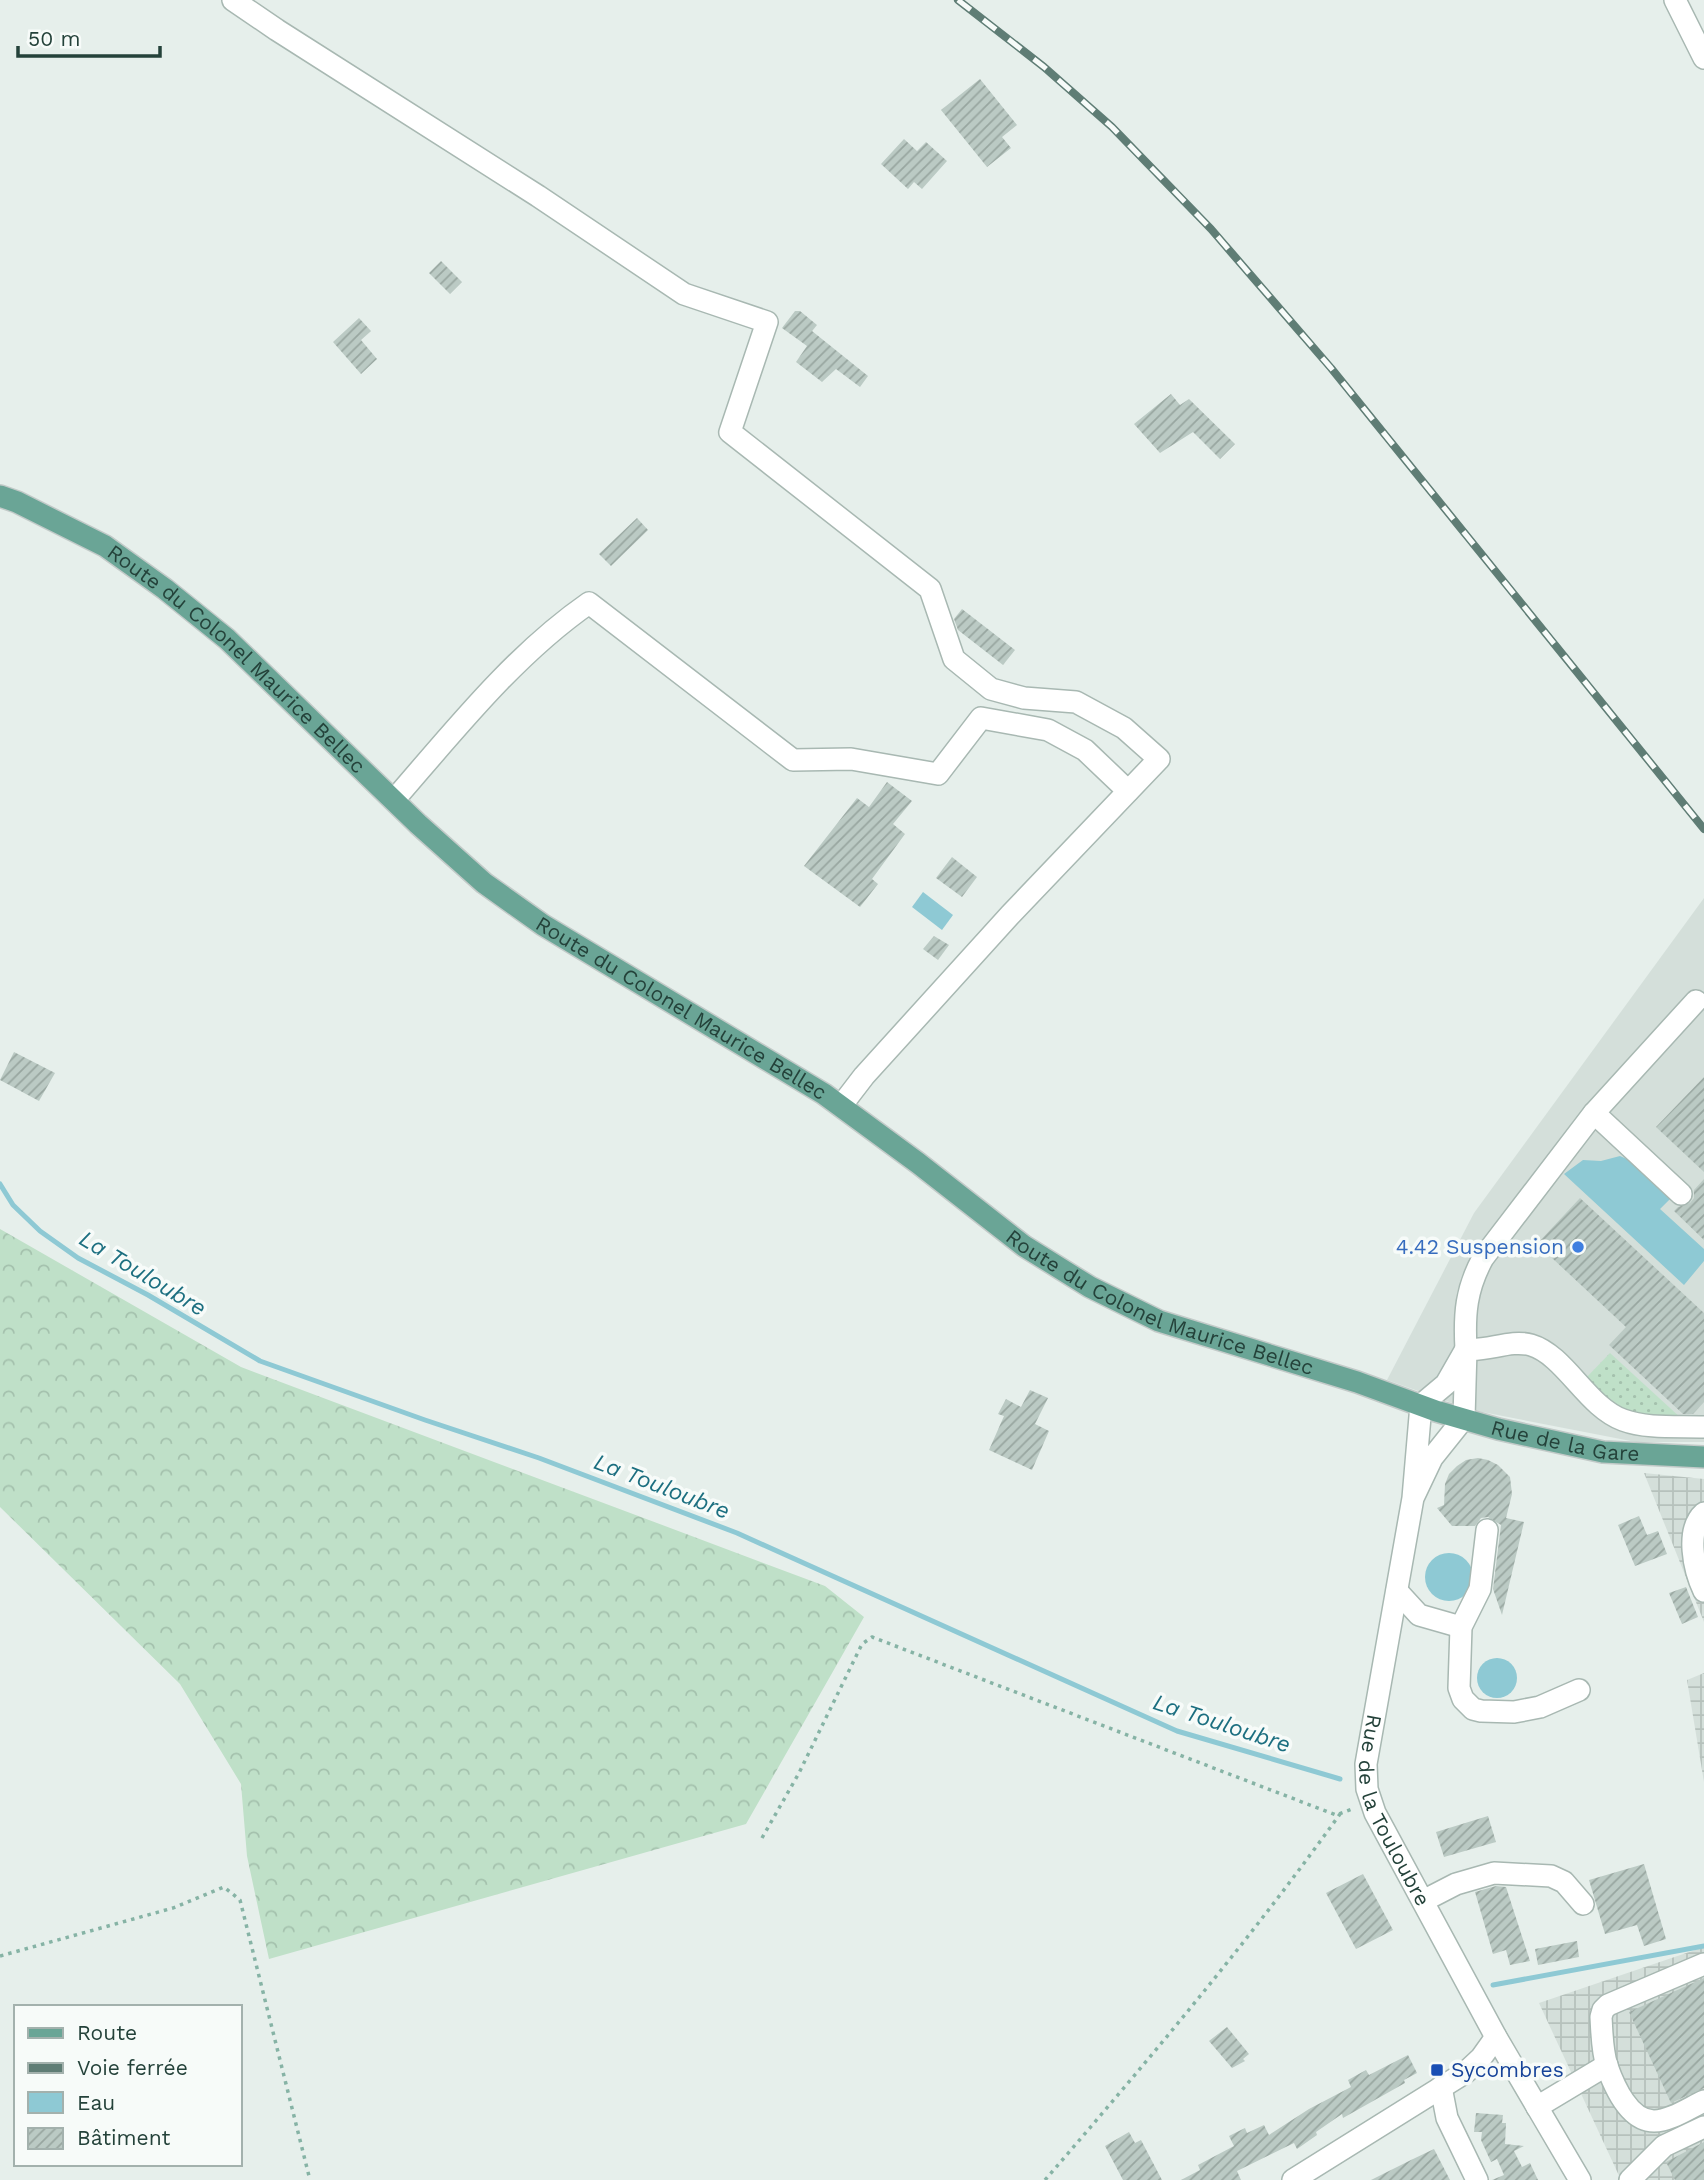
<svg xmlns="http://www.w3.org/2000/svg" width="1704" height="2180" viewBox="0 0 1704 2180" font-family="'Work Sans',sans-serif">
<defs>
<pattern id="industrial-grid" width="8" height="8" patternUnits="userSpaceOnUse" patternTransform="scale(1.75)"><rect width="8" height="8" fill="#d4dfda"/><path d="M0 4h8M4 0v8" fill="none" stroke="#b6c1bc"/></pattern>
<pattern id="grass-dots" width="8" height="8" patternUnits="userSpaceOnUse" patternTransform="scale(1.75)"><rect width="8" height="8" fill="#bfe0c8"/><path d="M2 2h.1M6 6h.1" fill="none" stroke="#a4c1ad" stroke-width="1.8" stroke-linecap="round"/></pattern>
<pattern id="forest-crowns" width="20" height="18" patternUnits="userSpaceOnUse" patternTransform="scale(1.75)"><rect width="20" height="18" fill="#bfe0c8"/><path d="M2 6a3 3 0 1 1 6 0M12 15a3 3 0 1 1 6 0" fill="none" stroke="#a4c1ad"/></pattern>
<pattern id="building-hatch" width="6" height="6" patternUnits="userSpaceOnUse" patternTransform="scale(1.75)"><rect width="6" height="6" fill="#bbcac4"/><path d="M-1 1l2-2M0 6l6-6M5 7l2-2" fill="none" stroke="#98a6a0"/></pattern>
</defs>
<rect width="100%" height="100%" fill="#e6efeb"/>
<path fill="#d4dfda" d="M1704,898V1442H1636L1472,1410L1387,1380L1474,1213Z"/>
<g fill="url(#industrial-grid)">
<path d="M1644,1473L1704,1479V1622Z"/>
<path d="M1704,1673V1782L1687,1680Z"/>
<path d="M1704,1947V2180H1621L1539,2003Z"/>
</g>
<path fill="url(#grass-dots)" d="M1610,1353L1682,1419L1651,1417L1619,1409L1584,1380Z"/>
<path fill="url(#forest-crowns)" d="M0,1229L241,1367L825,1586L864,1617L746,1824L269,1959L247,1856L241,1784L180,1684L0,1507Z"/>
<g fill="#8ec9d4">
<path d="M923,892L953,915L942,930L912,907Z"/>
<path d="M1620,1156L1629,1160L1671,1198L1660,1209L1704,1249V1261L1684,1285L1564,1174L1583,1160L1601,1161Z"/>
<circle cx="1449" cy="1577" r="24"/>
<circle cx="1497" cy="1678" r="20"/>
</g>
<g fill="none" stroke-linecap="round" stroke-linejoin="round">
<g stroke="#8ec9d4" stroke-width="5">
<path d="M0,1184L13,1205L40,1231L78,1258L148,1295L260,1361L425,1420L539,1458L737,1533L1177,1731L1340,1779"/>
<path d="M1493,1985L1704,1946"/>
</g>
</g>
<g fill="url(#building-hatch)">
<path d="M980,79L1017,125L1002,137L1011,148L987,167L941,110Z"/>
<path d="M904,139L917,151L926,142L947,161L922,189L914,182L908,189L881,164Z"/>
<path d="M441,261L462,282L450,294L429,273Z"/>
<path d="M795,311H800L817,325L812,331L868,376L860,387L836,369L822,382L796,362L807,346L782,328Z"/>
<path d="M359,318L371,331L361,340L377,359L361,374L333,342Z"/>
<path d="M1171,394L1180,405L1189,399L1235,444L1220,459L1193,432L1160,453L1134,424Z"/>
<path d="M637,518L648,530L611,566L599,554Z"/>
<path d="M962,609L1015,650L1003,665L958,630L954,619Z"/>
<path d="M887,782L912,801L893,824L905,834L872,879L878,884L860,907L804,866L857,798L869,807Z"/>
<path d="M952,857L977,877L962,897L936,878Z"/>
<path d="M934,936L949,945L938,960L923,949Z"/>
<path d="M14,1052L55,1073L39,1101L0,1080Z"/>
<path d="M1704,1077V1172L1656,1127Z"/>
<path d="M1704,1179V1240L1674,1211L1678,1207L1690,1203L1694,1198V1190Z"/>
<path d="M1580,1198L1704,1313V1402L1693,1414H1683L1609,1345L1626,1327L1537,1244Z"/>
<path d="M1030,1390L1048,1398L1035,1424L1049,1431L1032,1470L989,1450L1004,1416L998,1414L1006,1399L1021,1407Z"/>
<path d="M1478,1458L1488,1460L1498,1465L1510,1477L1512,1494L1506,1518L1524,1522L1502,1615L1493,1589L1501,1525L1488,1517L1481,1518L1475,1526H1452L1437,1508L1444,1505L1445,1484L1449,1474L1457,1466L1466,1460Z"/>
<path d="M1639,1516L1647,1535L1658,1531L1667,1554L1635,1566L1618,1525Z"/>
<path d="M1686,1587L1698,1617L1682,1624L1669,1593Z"/>
<path d="M1488,1816L1496,1842L1444,1857L1436,1832Z"/>
<path d="M1644,1864L1666,1939L1644,1946L1637,1925L1605,1934L1589,1880Z"/>
<path d="M1363,1874L1393,1930L1356,1949L1326,1893Z"/>
<path d="M1496,1886L1506,1887L1530,1961L1510,1965L1506,1950L1493,1954L1475,1892Z"/>
<path d="M1577,1941L1579,1957L1538,1965L1535,1949Z"/>
<path d="M1704,1978V2088L1671,2103L1629,2012Z"/>
<path d="M1227,2027L1249,2054L1243,2059L1245,2061L1232,2068L1209,2041Z"/>
<path d="M1408,2055L1417,2073L1404,2080L1405,2083L1343,2118L1342,2114L1316,2132L1317,2135L1297,2149L1294,2143L1237,2171L1241,2180H1181L1200,2170L1198,2165L1234,2146L1229,2136L1245,2128L1247,2133L1264,2125L1269,2135L1309,2109L1351,2087L1348,2080L1366,2070L1369,2075Z"/>
<path d="M1476,2113L1503,2115L1502,2123H1506L1505,2144L1524,2146L1514,2151L1522,2167L1530,2163L1538,2180H1492L1504,2175L1497,2159L1491,2162L1481,2140L1482,2132H1474Z"/>
<path d="M1129,2132L1135,2143L1141,2140L1162,2180H1123L1105,2146Z"/>
<path d="M1704,2142V2180H1675L1666,2162Z"/>
<path d="M1434,2149L1450,2180H1371L1411,2160Z"/>
</g>
<g fill="none" stroke-linecap="round" stroke-linejoin="round">
<g stroke="#a8b8b2" stroke-width="24">
<g id="minor">
<path d="M233,0L277,30L538,196L684,294L767,322L730,432L930,589L954,659L991,689L1024,698L1076,702L1124,728L1159,759L1010,915L864,1076L841,1106"/>
<path d="M1675,0L1704,58"/>
<path d="M394,800C454,731 514,655 589,603L793,760L851,759L938,774L981,718L1048,730L1085,750L1128,791"/>
<path d="M1696,1001L1594,1113L1483,1258C1466,1289 1464,1314 1466,1349C1487,1352 1510,1339 1531,1345C1565,1355 1587,1407 1623,1420C1647,1429 1678,1426 1704,1427"/>
<path d="M1594,1113L1681,1194"/>
<path id="s1" d="M1413,1498L1421,1405L1446,1384L1466,1349L1464,1418L1432,1458L1413,1498L1366,1764L1367,1789L1375,1813L1496,2037L1580,2180"/>
<path d="M1704,1513C1685,1530 1694,1570 1704,1591"/>
<path d="M1487,1530L1480,1589L1461,1627L1459,1688L1463,1699L1473,1709L1481,1711L1514,1712L1540,1707L1579,1690"/>
<path d="M1397,1591L1419,1615L1461,1627"/>
<path d="M1423,1901L1456,1884L1494,1873L1551,1876L1564,1882L1583,1904"/>
<path d="M1704,1964L1608,2005L1603,2010L1601,2017C1602,2033 1602,2051 1607,2066C1614,2086 1629,2121 1654,2121C1670,2121 1689,2108 1704,2101"/>
<path d="M1441,2087L1447,2118L1477,2180"/>
<path d="M1537,2107L1607,2065"/>
<path d="M1293,2180L1466,2072L1481,2058L1496,2037"/>
<path d="M1630,2180L1664,2146L1704,2127"/>
</g>
</g>
<g stroke="#c2cac8" stroke-width="24">
<g id="major">
<path id="s2" d="M0,496L17,502L105,546L165,589L227,639L418,824L484,883L543,925L824,1094L918,1163L1024,1246L1090,1287L1159,1321L1357,1382L1436,1411L1498,1429L1603,1452L1704,1457"/>
</g>
</g>
<g stroke="#86b3a5" stroke-width="3.5" stroke-dasharray="3.5 5" stroke-linecap="butt">
<path d="M762,1838L799,1773L862,1644L872,1637L1336,1815L1352,1809"/>
<path d="M0,1956L173,1908L224,1887L240,1900L310,2180"/>
<path d="M1045,2180C1147,2062 1249,1941 1340,1814"/>
</g>
<use href="#minor" stroke="#fff" stroke-width="21"/>
<use href="#major" stroke="#6aa596" stroke-width="21"/>
<g stroke="#5f7d75" stroke-width="8">
<path id="rail" d="M958,0L1044,67L1112,127L1211,229L1331,368L1704,829"/>
</g>
<use href="#rail" stroke="#f7fbf9" stroke-width="5" stroke-dasharray="16" stroke-linecap="butt"/>
</g>
<circle fill="#3f7fe0" stroke="#f7fbf9" stroke-width="2.5" cx="1578" cy="1247" r="7"/>
<rect fill="#1a4fb4" stroke="#f7fbf9" stroke-width="2.5" x="1430" y="2063" width="14" height="14" rx="3.5"/>
<g text-anchor="middle" stroke-width="7" stroke-linejoin="round" paint-order="stroke">
<g font-size="21" fill="#24423a" stroke="#f7fbf9">
<text dy="7" stroke="none"><textPath href="#s2" startOffset="290">Route du Colonel Maurice Bellec</textPath></text>
<text dy="7" stroke="none"><textPath href="#s2" startOffset="858">Route du Colonel Maurice Bellec</textPath></text>
<text dy="7" stroke="none"><textPath href="#s2" startOffset="1424">Route du Colonel Maurice Bellec</textPath></text>
<text dy="7" stroke="none"><textPath href="#s2" startOffset="1855">Rue de la Gare</textPath></text>
<text dy="7" stroke="none"><textPath href="#s1" startOffset="653">Rue de la Touloubre</textPath></text>
</g>
<g font-size="21" fill="#366cbe" stroke="#f7fbf9" text-anchor="end">
<text x="1564" y="1254">4.42 Suspension</text>
</g>
<g font-size="21" fill="#164399" stroke="#f7fbf9" text-anchor="start">
<text x="1451" y="2077">Sycombres</text>
</g>
<g font-size="23" font-style="italic" fill="#1c6f80" stroke="#f7fbf9">
<text transform="translate(143 1273) rotate(31)" y="8">La Touloubre</text>
<text transform="translate(662 1486) rotate(21)" y="8">La Touloubre</text>
<text transform="translate(1222 1723) rotate(18)" y="8">La Touloubre</text>
</g>
</g>
<rect x="14" y="2005" width="228" height="161" fill="#f7fbf9" stroke="#a3b1ad" stroke-width="2"/>
<rect x="28" y="2028" width="35" height="10" fill="#6aa596" stroke="#a3b1ad" stroke-width="2"/>
<text x="77" y="2040" font-size="21" fill="#24423a">Route</text>
<rect x="28" y="2063" width="35" height="10" fill="#5f7d75" stroke="#a3b1ad" stroke-width="2"/>
<text x="77" y="2075" font-size="21" fill="#24423a">Voie ferrée</text>
<rect x="28" y="2092" width="35" height="21" fill="#8ec9d4" stroke="#a3b1ad" stroke-width="2"/>
<text x="77" y="2110" font-size="21" fill="#24423a">Eau</text>
<rect x="28" y="2128" width="35" height="21" fill="url(#building-hatch)" stroke="#a3b1ad" stroke-width="2"/>
<text x="77" y="2145" font-size="21" fill="#24423a">Bâtiment</text>
<path d="M18 46v10h142v-10" fill="none" stroke="#24423a" stroke-width="3.5"/>
<text x="28" y="46" font-size="21" fill="#24423a" stroke="#f7fbf9" stroke-width="5" paint-order="stroke">50 m</text>
</svg>
